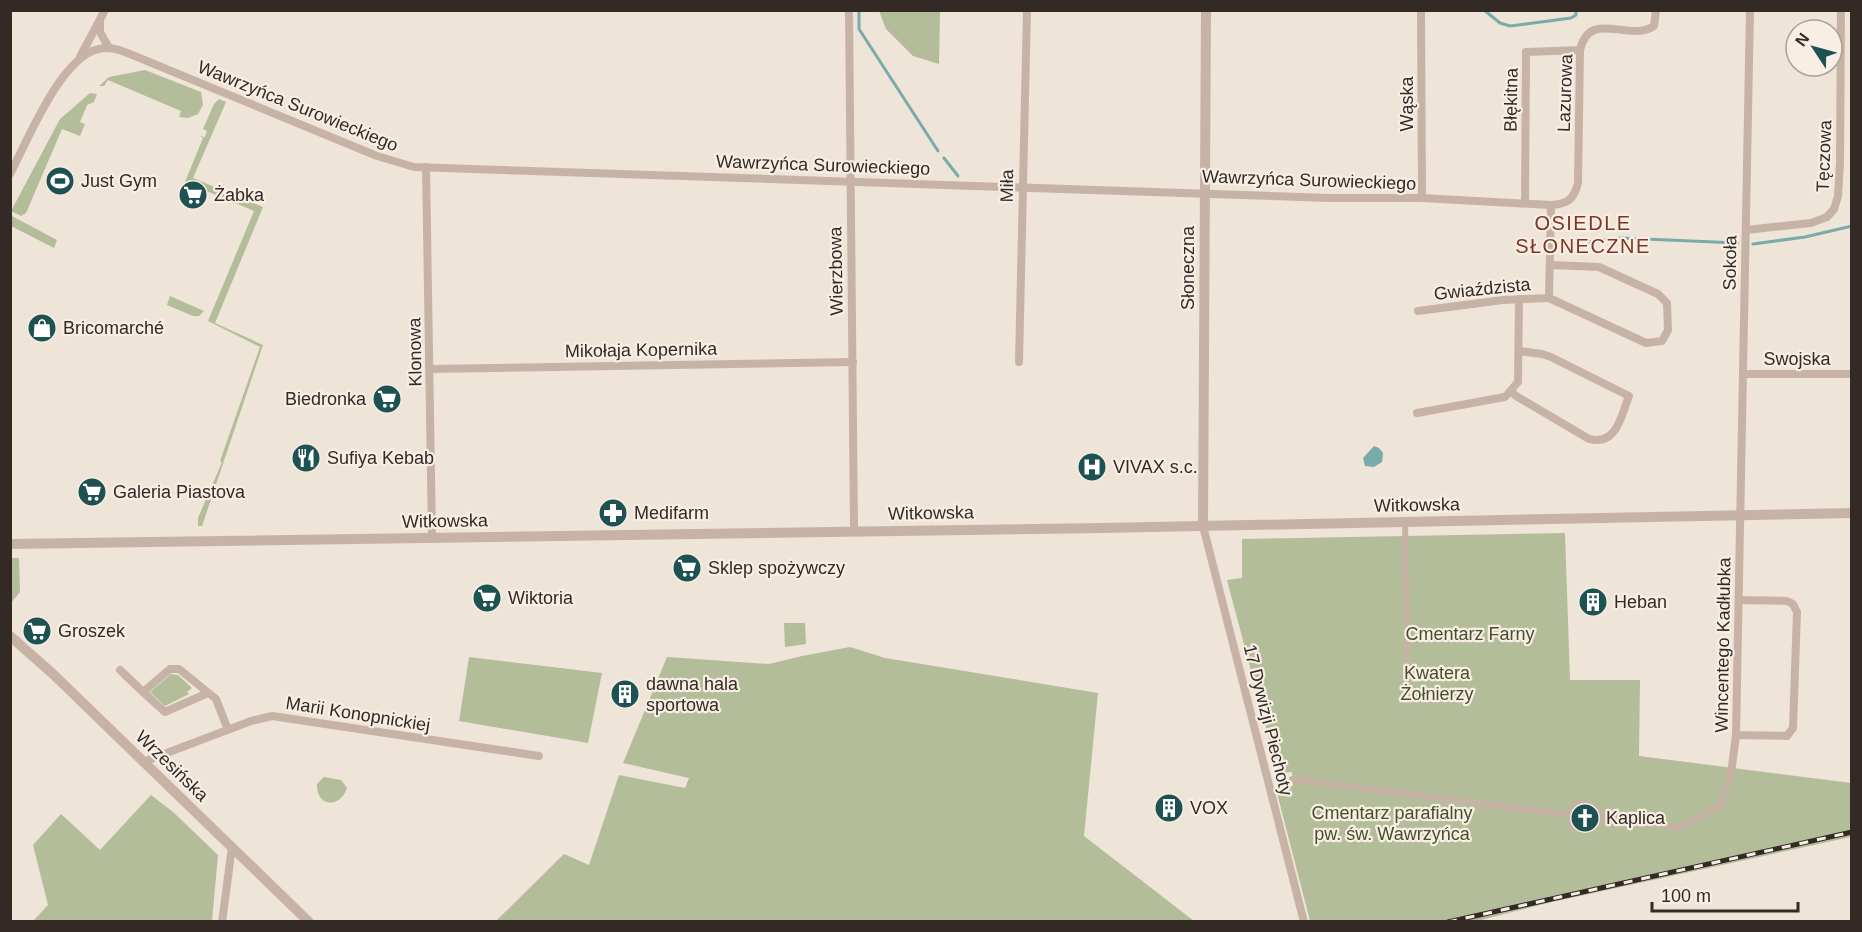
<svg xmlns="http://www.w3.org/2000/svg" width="1862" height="932" viewBox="0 0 1862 932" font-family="Helvetica,sans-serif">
<rect width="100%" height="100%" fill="#efe4d8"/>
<g fill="#b3bd99">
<path d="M879,11H940L939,64L913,56L886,29Z"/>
<path d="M145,70L201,92L203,105L198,114L188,118L179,117L181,111L108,80L104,86H99L109,77Z"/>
<path d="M90,93L97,94L94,102L87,105L80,122L85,124L80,136L62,129L26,213L21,216L11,211L60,119Z"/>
<path d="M219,99L226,102L193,178L263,207L215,323L263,345L202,526H198V518L222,462L220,461L260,347L208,321L254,211L185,182L203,138L200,136L205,137L207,131L203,129L214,104Z"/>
<path d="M10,215L57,240L54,248L11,226Z"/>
<path d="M170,296L204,311L199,316H193L167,305Z"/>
<path d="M1565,533L1570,680H1640L1639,756L1851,783V837L1552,902L1477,921H1310L1276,789L1293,786L1292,772L1278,773L1227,580L1242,578V539Z"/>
<path d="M11,558H19L20,592L11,603Z"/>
<path d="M784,623H805L806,644L785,647Z"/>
<path d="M850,647L885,658L1098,693L1084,836L1194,921H496L564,854L589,865L619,775L685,788L689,778L623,763L667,657L769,664L802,656Z"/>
<path d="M469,657L602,673L588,743L459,721Z"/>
<path d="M171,674L178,675L192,688L187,692L189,694L165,706L150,692Z"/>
<path d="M324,777L341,780L347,788C340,809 316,807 317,784Z"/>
<path d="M151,795L173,812L218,855L212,921H33L48,905L33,845L61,814L100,850Z"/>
</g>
<path fill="#79abab" d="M1374,446L1379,448L1383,453L1382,462L1374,467L1365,466L1363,458Z"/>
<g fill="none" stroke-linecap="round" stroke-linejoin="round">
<g stroke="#79abab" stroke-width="3">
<path d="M859,10V29L938,151"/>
<path d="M1484,10L1500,23L1510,26L1571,18L1576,15V10"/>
<path d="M944,158L958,176"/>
<path d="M1568,244L1621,238L1738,243"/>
<path d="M1753,244L1805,237L1852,226"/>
</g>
<g stroke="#c7b3a5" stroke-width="6">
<path d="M1405,523L1408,703"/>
<path d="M1292,779L1571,815"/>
<path d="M1578,803L1589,804L1601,815L1600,822C1589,828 1581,834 1570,824L1572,808Z"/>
<path d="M1601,819L1679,828L1721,805L1731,774"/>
</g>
<g stroke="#c7b3a5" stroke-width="8">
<path d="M849,10L854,530"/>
<path d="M1421,10L1422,198"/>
<path d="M100,22V32L109,48"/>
<path d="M80,57L105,10"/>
<path d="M426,167L432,538"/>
<path d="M10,174C27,142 61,56 99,49C110,46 120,50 130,54L377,156L414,167L1330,198H1422L1551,205C1568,204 1574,199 1578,183L1580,50C1590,8 1629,43 1654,26L1656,10"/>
<path d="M1525,203L1526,52L1580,50"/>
<path d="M1746,230L1811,223L1827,217L1834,209L1838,196L1840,163L1841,10"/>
<path d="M1549,298L1646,343L1662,341L1668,330L1667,303L1658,294L1599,267L1551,265"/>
<path d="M1418,311L1503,300L1549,298L1551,205"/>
<path d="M1019,362L1027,10"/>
<path d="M430,369L853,362"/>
<path d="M1743,374H1852"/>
<path d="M1511,391L1516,396L1589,439C1617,446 1621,416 1629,396L1551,357L1542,354L1519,351"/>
<path d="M1417,413L1505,397L1518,382L1519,299"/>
<path d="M1203,526L1304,922"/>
<path d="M120,670L143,692"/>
<path d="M208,693L165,712L143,692L170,669H179L216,699L228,730"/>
<path d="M1736,735L1787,736L1793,728L1797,612L1793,604L1787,601L1739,600"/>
<path d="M143,762L251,721L272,716L539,756"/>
<path d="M1731,774L1736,735L1750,10"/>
<path d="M222,922L232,847"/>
</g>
<g stroke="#c7b3a5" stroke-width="10">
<path d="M1203,526L1206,10"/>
<path d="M10,544L1103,528L1852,513"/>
<path d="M10,636L53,674L309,922"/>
</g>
<g stroke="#332a26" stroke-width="5">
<path id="rail" d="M1448,922L1852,832"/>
</g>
<use href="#rail" stroke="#f8eee4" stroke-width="3" stroke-dasharray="9" stroke-linecap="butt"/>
</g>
<defs>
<g id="stadium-disc" transform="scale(1.5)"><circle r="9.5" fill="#1e5152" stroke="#f8eee4"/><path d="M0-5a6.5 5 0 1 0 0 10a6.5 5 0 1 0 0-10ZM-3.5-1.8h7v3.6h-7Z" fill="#fff"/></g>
<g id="supermarket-disc" transform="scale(1.5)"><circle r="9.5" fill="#1e5152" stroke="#f8eee4"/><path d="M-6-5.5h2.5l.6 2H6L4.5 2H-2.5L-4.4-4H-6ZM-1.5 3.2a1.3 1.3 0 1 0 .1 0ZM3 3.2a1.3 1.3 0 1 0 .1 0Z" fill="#fff"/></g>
<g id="shop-disc" transform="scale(1.5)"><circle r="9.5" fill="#1e5152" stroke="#f8eee4"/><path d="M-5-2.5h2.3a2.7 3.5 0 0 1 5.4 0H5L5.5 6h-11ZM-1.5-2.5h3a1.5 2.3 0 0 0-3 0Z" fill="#fff"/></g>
<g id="restaurant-disc" transform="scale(1.5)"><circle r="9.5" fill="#1e5152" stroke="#f8eee4"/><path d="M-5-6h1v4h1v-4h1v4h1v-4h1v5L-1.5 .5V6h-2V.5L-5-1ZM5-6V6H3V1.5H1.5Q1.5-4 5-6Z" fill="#fff"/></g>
<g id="hospital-disc" transform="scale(1.5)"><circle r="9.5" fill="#1e5152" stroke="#f8eee4"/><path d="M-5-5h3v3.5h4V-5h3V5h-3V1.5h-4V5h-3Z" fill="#fff"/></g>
<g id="pharmacy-disc" transform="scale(1.5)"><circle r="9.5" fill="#1e5152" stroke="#f8eee4"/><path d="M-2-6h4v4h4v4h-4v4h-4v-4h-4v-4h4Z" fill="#fff"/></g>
<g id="building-disc" transform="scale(1.5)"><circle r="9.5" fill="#1e5152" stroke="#f8eee4"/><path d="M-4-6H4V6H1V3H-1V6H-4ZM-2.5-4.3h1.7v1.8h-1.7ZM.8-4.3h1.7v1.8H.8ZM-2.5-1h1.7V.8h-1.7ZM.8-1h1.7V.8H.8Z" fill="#fff"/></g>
<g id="church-disc" transform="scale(1.5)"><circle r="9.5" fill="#1e5152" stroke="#f8eee4"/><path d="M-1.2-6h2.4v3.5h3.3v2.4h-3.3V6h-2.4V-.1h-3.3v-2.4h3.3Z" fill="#fff"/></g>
</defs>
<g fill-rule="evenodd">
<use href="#stadium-disc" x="60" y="181"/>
<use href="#supermarket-disc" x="193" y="195"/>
<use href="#shop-disc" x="42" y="328"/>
<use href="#supermarket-disc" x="387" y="399"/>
<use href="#restaurant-disc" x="306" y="458"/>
<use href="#hospital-disc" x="1092" y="467"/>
<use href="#supermarket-disc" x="92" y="492"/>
<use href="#pharmacy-disc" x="613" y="513"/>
<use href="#supermarket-disc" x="687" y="568"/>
<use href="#supermarket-disc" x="487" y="598"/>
<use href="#building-disc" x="1593" y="602"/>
<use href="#supermarket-disc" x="37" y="631"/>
<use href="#building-disc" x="625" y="694"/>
<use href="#building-disc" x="1169" y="808"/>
<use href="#church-disc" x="1585" y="818"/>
</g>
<g text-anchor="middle" stroke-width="4.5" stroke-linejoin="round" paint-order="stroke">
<g font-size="18" fill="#332a26" stroke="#f8eee4">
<text transform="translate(1565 93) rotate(-88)" y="6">Lazurowa</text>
<text transform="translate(1511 100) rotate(-89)" y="6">Błękitna</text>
<text transform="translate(1407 104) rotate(-90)" y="6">Wąska</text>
<text transform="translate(298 106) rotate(22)" y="6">Wawrzyńca Surowieckiego</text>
<text transform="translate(1824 156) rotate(-88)" y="6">Tęczowa</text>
<text transform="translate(823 165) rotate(2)" y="6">Wawrzyńca Surowieckiego</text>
<text transform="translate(1309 180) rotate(2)" y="6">Wawrzyńca Surowieckiego</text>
<text transform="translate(1007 186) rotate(-89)" y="6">Miła</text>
<text transform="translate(1730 263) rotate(-89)" y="6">Sokoła</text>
<text transform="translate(1188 268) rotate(-90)" y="6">Słoneczna</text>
<text transform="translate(836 271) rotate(-91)" y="6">Wierzbowa</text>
<text transform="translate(1482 289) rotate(-6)" y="6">Gwiaździsta</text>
<text transform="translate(641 350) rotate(-1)" y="6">Mikołaja Kopernika</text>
<text transform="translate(415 352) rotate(-91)" y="6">Klonowa</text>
<text x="1797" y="365">Swojska</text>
<text transform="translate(1417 505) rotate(-1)" y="6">Witkowska</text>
<text transform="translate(931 513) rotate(-1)" y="6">Witkowska</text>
<text transform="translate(445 521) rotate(-1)" y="6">Witkowska</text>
<text transform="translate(1723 645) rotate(-89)" y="6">Wincentego Kadłubka</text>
<text transform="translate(358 714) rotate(9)" y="6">Marii Konopnickiej</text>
<text transform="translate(1268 720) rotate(76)" y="6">17 Dywizji Piechoty</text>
<text transform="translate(172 766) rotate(44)" y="6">Wrzesińska</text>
</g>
<g font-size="18" fill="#332a26" stroke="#f8eee4" text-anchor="start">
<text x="81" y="187">Just Gym</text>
<text x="214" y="201">Żabka</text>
<text x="63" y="334">Bricomarché</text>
<text x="366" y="405" text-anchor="end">Biedronka</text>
<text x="327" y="464">Sufiya Kebab</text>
<text x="1113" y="473">VIVAX s.c.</text>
<text x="113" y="498">Galeria Piastova</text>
<text x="634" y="519">Medifarm</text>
<text x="708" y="574">Sklep spożywczy</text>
<text x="508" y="604">Wiktoria</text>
<text x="1614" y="608">Heban</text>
<text x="58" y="637">Groszek</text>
<text x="646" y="690">dawna hala<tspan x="646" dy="21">sportowa</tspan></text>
<text x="1190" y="814">VOX</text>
<text x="1606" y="824">Kaplica</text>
</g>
<g font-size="18" fill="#44502b" stroke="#f8eee4">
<text x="1470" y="640">Cmentarz Farny</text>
<text x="1437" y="679">Kwatera<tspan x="1437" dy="21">Żołnierzy</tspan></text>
<text x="1392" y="819">Cmentarz parafialny<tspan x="1392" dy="21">pw. św. Wawrzyńca</tspan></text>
</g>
<g font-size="20" letter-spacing="1.5" fill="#7e3523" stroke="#f8eee4">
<text x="1583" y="230">OSIEDLE<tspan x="1583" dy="23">SŁONECZNE</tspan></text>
</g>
</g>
<rect width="1862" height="932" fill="none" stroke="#332a26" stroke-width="24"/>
<g transform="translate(1814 48) rotate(306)"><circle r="28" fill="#f8eee4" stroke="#a9a098" stroke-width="1.5"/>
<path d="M0-4.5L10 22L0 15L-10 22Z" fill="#1e5152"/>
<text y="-9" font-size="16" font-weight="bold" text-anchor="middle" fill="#332a26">N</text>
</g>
<path d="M1652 902v9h146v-9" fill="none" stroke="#332a26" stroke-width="3"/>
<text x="1661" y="902" font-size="18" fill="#332a26" stroke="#f8eee4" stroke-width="4.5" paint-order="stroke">100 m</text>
</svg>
